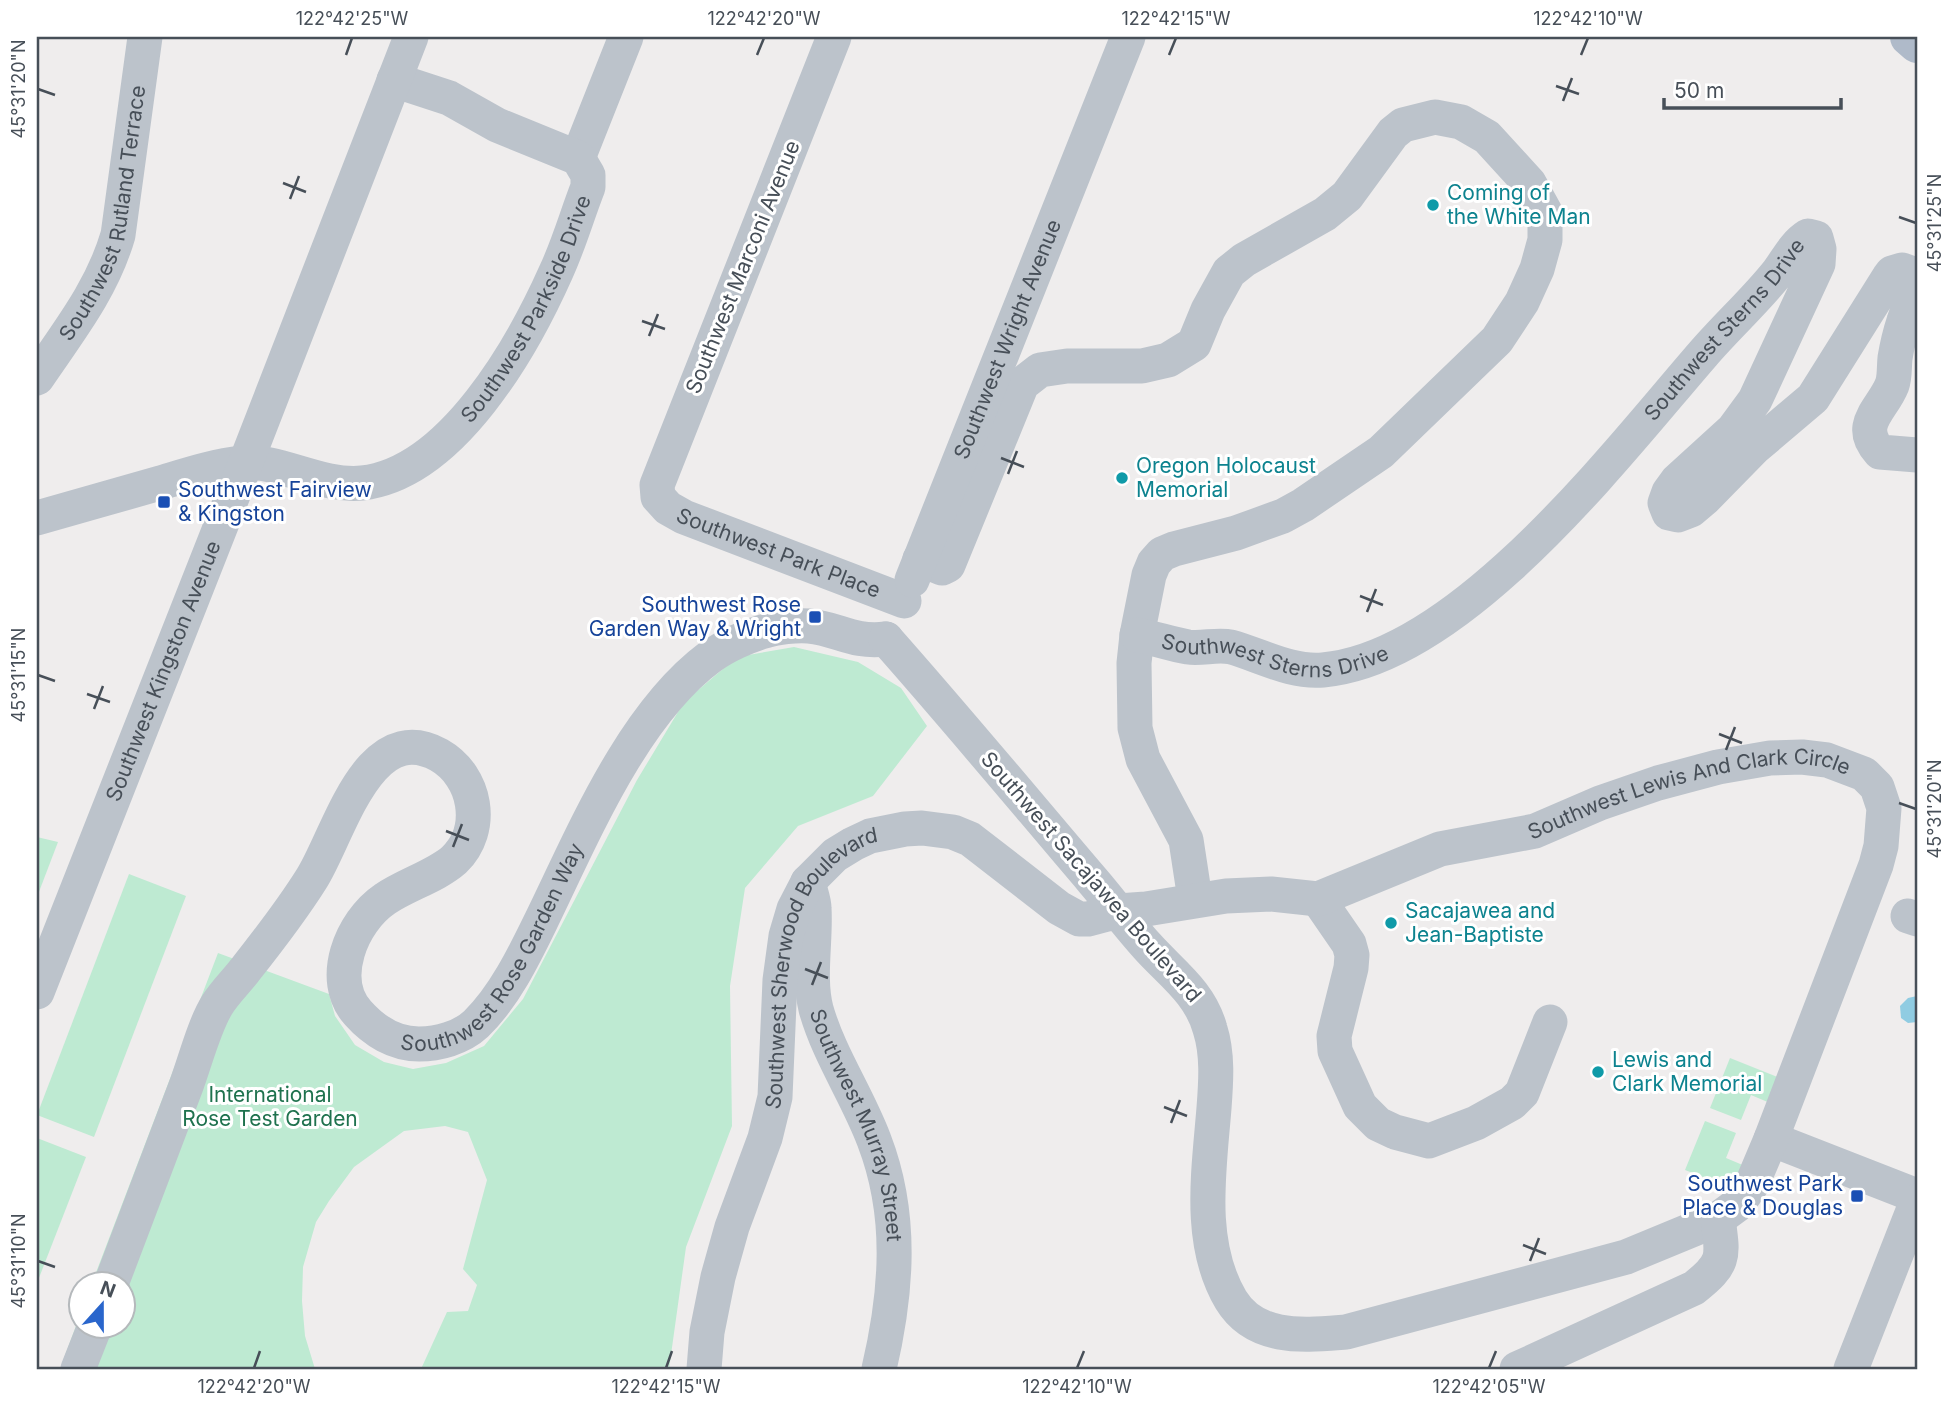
<svg xmlns="http://www.w3.org/2000/svg" width="1954" height="1406" viewBox="0 0 1954 1406" font-family="Inter,sans-serif">
<rect width="100%" height="100%" fill="#efeded"/>
<g fill="#beead2">
<path d="M794,647L858,662L901,688L927,726L873,796L798,826L745,888L730,986L732,1126L686,1247L669,1369H421L447,1312L468,1311L477,1285L463,1269L487,1180L468,1132L445,1126L404,1131L354,1167L329,1201L316,1222L303,1267L302,1301L305,1336L315,1369H60L80,1315V1326H122V1284L92,1283L218,953L329,994L335,1016L355,1045L384,1062L413,1069L446,1063L484,1046L523,999L637,780L684,702L737,657Z"/>
<path d="M37,837L58,842L37,897Z"/>
<path d="M129,874L186,896L94,1137L37,1115Z"/>
<path d="M1730,1058L1780,1078L1770,1103L1751,1095L1741,1120L1710,1108Z"/>
<path d="M1705,1121L1736,1133L1726,1158L1745,1166L1736,1190L1685,1170Z"/>
<path d="M37,1138L86,1157L37,1283Z"/>
</g>
<path fill="#90cce2" d="M1917,996V1022L1908,1023L1901,1018L1900,1006L1908,998Z"/>
<g fill="none" stroke-linecap="round" stroke-linejoin="round">
<g stroke="#bcc3cb" stroke-width="35">
<path id="s1" d="M834,37L657,485L658,497L668,508L684,517L904,601"/>
<path d="M578,158L626,37"/>
<path id="s2" d="M37,378C68,332 102,290 118,235L145,37"/>
<path id="s3" d="M37,518C78,506 119,495 160,483C187,475 214,466 242,463C279,459 319,487 362,483C452,473 523,346 556,272C569,244 577,215 588,187V175L578,158L497,125L449,98L394,80"/>
<path d="M920,559L942,568L948,565L1022,384L1040,370L1067,366H1142L1168,360L1194,344L1208,310L1229,272L1244,260L1325,214L1347,196L1393,133L1403,125L1435,117L1461,122L1487,137L1529,183L1545,212V240L1537,269L1522,302L1497,340L1381,452L1303,505L1283,516L1236,533L1174,549L1162,554L1154,563L1149,575L1137,635L1134,663L1135,728L1143,759L1186,840L1195,899"/>
<path id="s4" d="M912,580L1128,37"/>
<path id="s5" d="M1137,635C1154,638 1171,644 1188,647C1202,649 1217,644 1231,647C1260,655 1291,673 1323,670C1461,658 1617,453 1703,354C1727,326 1755,301 1778,272C1788,259 1794,245 1808,236L1816,238L1819,249L1818,264L1755,400L1733,430L1677,481L1669,492L1665,503L1669,513L1678,515L1691,510L1704,499L1754,448L1813,398L1889,277L1892,273L1902,270L1913,274C1921,288 1908,307 1904,321C1900,333 1897,346 1895,358C1894,367 1895,377 1892,385C1882,410 1855,425 1880,452L1917,455"/>
<path id="s6" d="M808,882C810,891 814,900 814,908C816,941 808,977 816,1009C829,1055 857,1095 874,1140C903,1215 897,1292 879,1369"/>
<path d="M1318,899L1349,944L1352,955L1351,968L1334,1036L1335,1051L1360,1106L1378,1124L1395,1132L1429,1141L1476,1123L1512,1103L1522,1093L1550,1022"/>
<path d="M1908,916L1917,919"/>
<path id="s7" d="M37,992L246,462L411,37"/>
<path d="M1771,1139L1917,1196"/>
<path id="s8" d="M111,1284C136,1218 161,1152 186,1086C195,1062 204,1026 217,1005C225,992 236,982 245,970C268,941 292,910 312,878C339,835 368,716 439,755C476,776 486,829 454,860C436,876 405,885 385,899C351,922 328,980 358,1013C374,1031 395,1044 419,1044C438,1044 461,1038 476,1024C504,997 524,956 541,921C583,835 632,715 710,657C725,646 747,636 765,631C777,627 796,625 809,626C839,629 852,643 886,639"/>
<path d="M78,1369L95,1326"/>
<path id="s9" d="M704,1369L707,1332L718,1277L732,1227L765,1138L775,1097L780,980L786,936L794,909L808,882L835,855L853,844L870,836L905,829L922,828L953,832L970,839L1059,908L1079,919H1088L1118,911L1146,909L1226,896L1271,894L1318,899L1440,849L1535,831L1600,803L1658,783L1718,767L1770,758L1802,757L1827,760L1864,774L1877,787L1884,808L1881,846L1876,865L1771,1139L1752,1184L1737,1205L1718,1219L1626,1257L1346,1332C1305,1335 1256,1341 1231,1300C1197,1243 1209,1171 1214,1108C1216,1082 1218,1054 1210,1029C1200,992 1171,973 1147,946C1128,925 1111,902 1093,881C1024,800 956,718 886,639"/>
<path d="M1517,1369L1694,1288C1726,1263 1723,1256 1718,1219"/>
<path d="M1851,1369L1917,1201"/>
</g>
<path stroke="#afbac9" stroke-width="38" d="M1909,37L1917,44"/>
</g>
<path fill="none" stroke="#474f58" stroke-width="2.5" d="M346,55L352,38M757,55L764,38M1169,55L1176,38M1581,55L1588,38M1556,86L1579,94M38,89L55,95M1563,101L1572,78M283,183L306,192M290,199L299,176M1899,217L1916,223M642,321L665,329M649,336L658,314M1001,458L1024,467M1008,474L1017,451M1360,596L1383,605M1367,612L1376,589M38,675L55,681M87,694L110,702M94,709L103,686M1719,734L1742,743M1726,750L1735,727M1899,803L1916,809M446,831L469,840M453,847L462,824M805,969L828,978M812,985L821,962M1164,1107L1187,1116M1171,1123L1180,1100M1523,1245L1546,1254M38,1261L55,1267M1530,1261L1539,1238M254,1368L260,1351M666,1368L672,1351M1077,1368L1084,1351M1489,1368L1496,1351"/>
<g fill="#0f9aa8" stroke="#fff" stroke-width="2.5">
<circle cx="1433" cy="205" r="7"/>
<circle cx="1122" cy="478" r="7"/>
<circle cx="1391" cy="923" r="7"/>
<circle cx="1598" cy="1072" r="7"/>
</g>
<g fill="#1a4fb4" stroke="#fff" stroke-width="2.5">
<rect x="157" y="495" width="14" height="14" rx="3.5"/>
<rect x="808" y="610" width="14" height="14" rx="3.5"/>
<rect x="1850" y="1189" width="14" height="14" rx="3.5"/>
</g>
<g text-anchor="middle" stroke-width="6" stroke-linejoin="round" paint-order="stroke">
<g font-size="21" fill="#0d838f" stroke="#fff" text-anchor="start">
<text x="1447" y="200">Coming of<tspan x="1447" dy="24">the White Man</tspan></text>
<text x="1136" y="473">Oregon Holocaust<tspan x="1136" dy="24">Memorial</tspan></text>
<text x="1405" y="918">Sacajawea and<tspan x="1405" dy="24">Jean-Baptiste</tspan></text>
<text x="1612" y="1067">Lewis and<tspan x="1612" dy="24">Clark Memorial</tspan></text>
</g>
<g font-size="21" fill="#474f58" stroke="#fff">
<text dy="7" stroke="none"><textPath href="#s2" startOffset="182">Southwest Rutland Terrace</textPath></text>
<text transform="translate(743 267) rotate(-68)" y="7">Southwest Marconi Avenue</text>
<text dy="7" stroke="none"><textPath href="#s3" startOffset="586">Southwest Parkside Drive</textPath></text>
<text dy="7" stroke="none"><textPath href="#s5" startOffset="728">Southwest Sterns Drive</textPath></text>
<text dy="7" stroke="none"><textPath href="#s4" startOffset="259">Southwest Wright Avenue</textPath></text>
<text dy="7" stroke="none"><textPath href="#s1" startOffset="628">Southwest Park Place</textPath></text>
<text dy="7" stroke="none"><textPath href="#s5" startOffset="142">Southwest Sterns Drive</textPath></text>
<text dy="7" stroke="none"><textPath href="#s7" startOffset="345">Southwest Kingston Avenue</textPath></text>
<text dy="7" stroke="none"><textPath href="#s9" startOffset="1449">Southwest Lewis And Clark Circle</textPath></text>
<text transform="translate(1091 877) rotate(49)" y="7">Southwest Sacajawea Boulevard</text>
<text dy="7" stroke="none"><textPath href="#s8" startOffset="1186">Southwest Rose Garden Way</textPath></text>
<text dy="7" stroke="none"><textPath href="#s9" startOffset="429">Southwest Sherwood Boulevard</textPath></text>
<text dy="7" stroke="none"><textPath href="#s6" startOffset="252">Southwest Murray Street</textPath></text>
</g>
<g font-size="21" fill="#164399" stroke="#fff" text-anchor="end">
<text x="178" y="497" text-anchor="start">Southwest Fairview<tspan x="178" dy="24">&amp; Kingston</tspan></text>
<text x="801" y="612">Southwest Rose<tspan x="801" dy="24">Garden Way &amp; Wright</tspan></text>
<text x="1843" y="1191">Southwest Park<tspan x="1843" dy="24">Place &amp; Douglas</tspan></text>
</g>
<g font-size="21" fill="#1f724e" stroke="#fff">
<text x="270" y="1102">International<tspan x="270" dy="24">Rose Test Garden</tspan></text>
</g>
</g>
<rect width="1954" height="1406" fill="none" stroke="#ffffff" stroke-width="77"/>
<g transform="translate(102 1305) rotate(21)"><circle r="33" fill="#ffffff" stroke="#b5b9bc" stroke-width="2"/>
<path d="M0-5L12 26L0 18L-12 26Z" fill="#2a66cc"/>
<text y="-10" font-size="19" font-weight="bold" text-anchor="middle" fill="#474f58">N</text>
</g>
<path d="M1664 98v10h177v-10" fill="none" stroke="#474f58" stroke-width="3.5"/>
<text x="1674" y="98" font-size="21" fill="#474f58" stroke="#ffffff" stroke-width="5" paint-order="stroke">50 m</text>
<rect x="38" y="38" width="1878" height="1330" fill="none" stroke="#474f58" stroke-width="2.5"/>
<g font-size="18" text-anchor="middle" fill="#474f58">
<text x="352" y="25">122°42'25"W</text>
<text x="764" y="25">122°42'20"W</text>
<text x="1176" y="25">122°42'15"W</text>
<text x="1588" y="25">122°42'10"W</text>
<text transform="translate(19 89) rotate(-90)" y="6">45°31'20"N</text>
<text transform="translate(1935 223) rotate(-90)" y="6">45°31'25"N</text>
<text transform="translate(19 675) rotate(-90)" y="6">45°31'15"N</text>
<text transform="translate(1935 809) rotate(-90)" y="6">45°31'20"N</text>
<text transform="translate(19 1261) rotate(-90)" y="6">45°31'10"N</text>
<text x="254" y="1393">122°42'20"W</text>
<text x="666" y="1393">122°42'15"W</text>
<text x="1077" y="1393">122°42'10"W</text>
<text x="1489" y="1393">122°42'05"W</text>
</g>
</svg>
